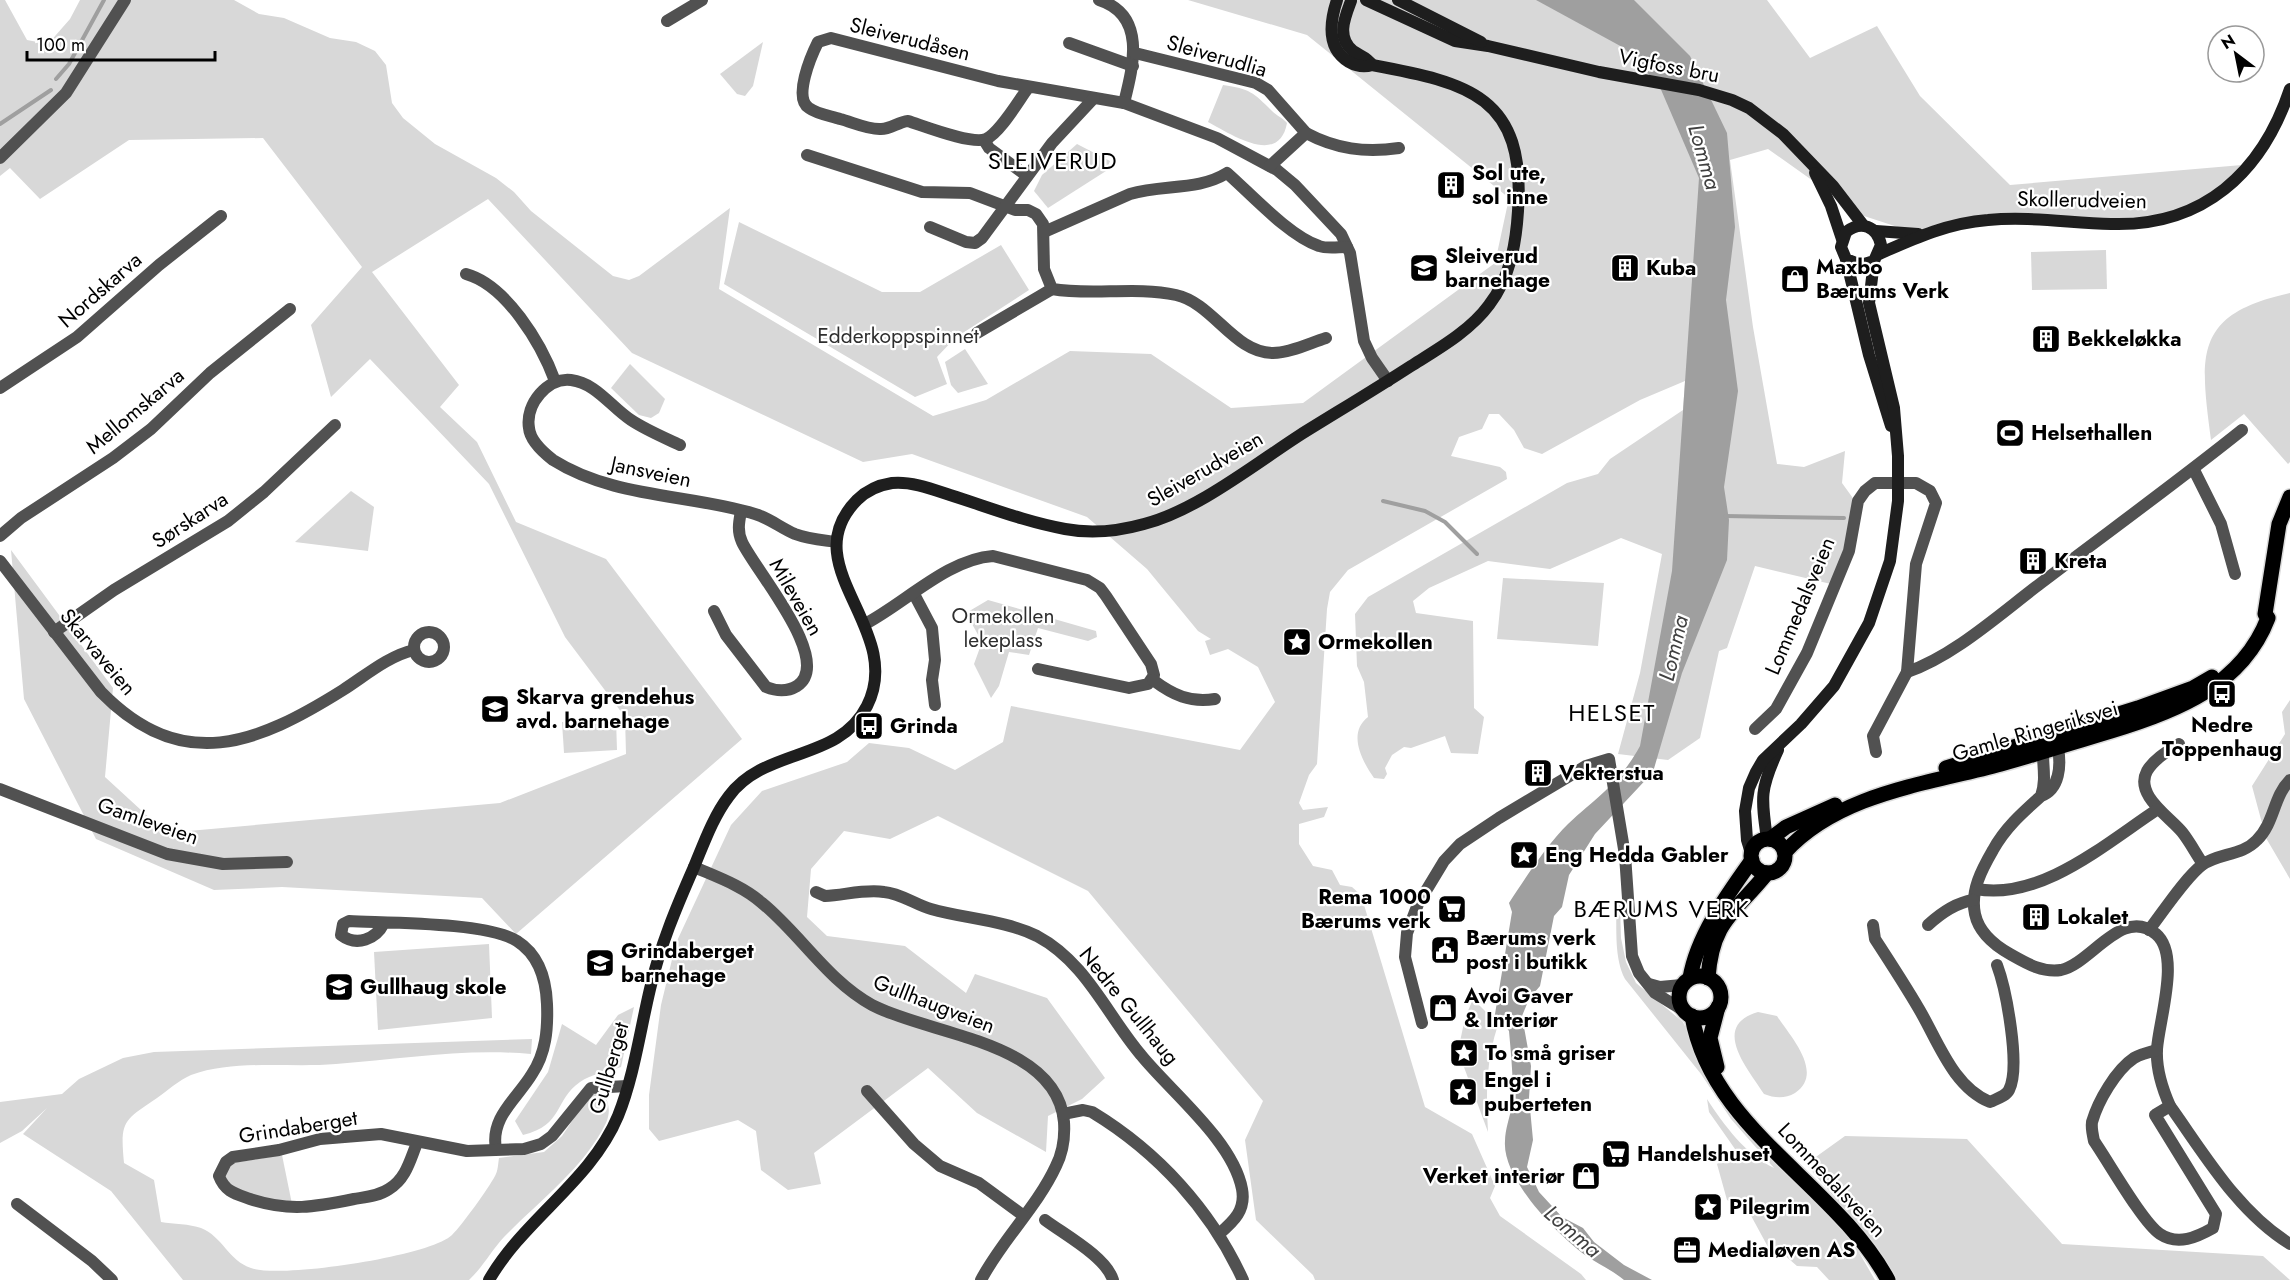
<svg xmlns="http://www.w3.org/2000/svg" width="2290" height="1280" viewBox="0 0 2290 1280" font-family="Jost,sans-serif">
<rect width="100%" height="100%" fill="#fff"/>
<g fill="#d8d8d8">
<path d="M0,0H5L27,40L48,44L70,19L80,0H234L259,14L284,18L330,38L356,42L375,51L386,65L392,103L403,118L435,144L496,178L514,192L531,211L613,276L629,280L639,276L730,208L719,289L933,416L986,400L1070,351L1151,354L1231,408L1303,403L1495,263L1509,198L1307,35L1188,0H1767L1810,58L1877,26L1920,96L2010,185L2242,165L2207,202L2137,224L1969,222L1919,234L1861,215L1768,149L1730,160L1753,327L1777,464L1804,467L1845,451L1842,483L1855,501L1844,549L1831,584L1755,566L1727,648L1719,651L1700,738L1668,760L1618,754L1640,673L1662,554L1621,538L1550,569L1488,561L1429,588L1413,601L1416,613L1473,621L1474,708L1484,717L1478,754L1451,753L1445,736L1411,748L1404,747L1392,755L1385,768L1387,774L1384,779L1374,778C1362,761 1347,733 1368,717L1364,682L1357,666L1355,614L1368,597L1567,483L1598,474L1610,459L1683,410L1685,381L1640,400L1542,454L1524,448L1514,430L1499,414H1489L1482,429L1459,437L1451,456L1500,467L1506,472L1507,479L1348,570L1330,592L1327,609L1317,764L1309,775L1299,803L1303,810L1328,807L1324,817L1299,824V844L1313,866L1332,870L1340,885L1352,887L1361,895L1425,1107L1472,1134L1495,1186L1490,1198L1500,1216L1581,1274L1586,1280H1315L1313,1275L1256,1220L1245,1140L1263,1101L1088,891L938,816L890,839L844,831L811,869L807,917L827,936L905,946L966,993L975,974L1047,998L1105,1078L1082,1099L1048,1116L1046,1152L977,1113L928,1068L814,1153L821,1184L788,1190L761,1170L756,1131L738,1120L659,1141L649,1129V1095L661,1005L676,943L731,825L762,791L847,762L869,743L909,748L955,770L1003,742L1011,706L1240,750L1275,702L1258,667L1228,649L1210,655L1205,641L1211,639L1198,631L1147,569L1087,517L912,454L863,462L632,353L488,199L372,272L459,385L440,407L477,442L516,522L606,559L742,739L516,934L482,898L282,887L214,890L96,839L24,699L11,550L113,688L105,777L166,833L500,803L626,754L625,717L565,637L489,484L370,359L331,397L311,325L362,267L263,138L129,140L40,199L10,168L0,176Z"/>
<path d="M763,42L753,86L745,96L737,94L720,74Z"/>
<path d="M1223,85C1250,89 1253,92 1272,111C1277,116 1283,118 1287,123C1279,167 1231,134 1208,122Z"/>
<path d="M1077,144L1110,161L1106,171L1048,208L1034,191L1042,175Z"/>
<path d="M739,222L882,292H920L1001,245L1029,290L955,338L937,357L947,384L915,397L724,284Z"/>
<path d="M2106,250L2107,289L2032,290L2031,252Z"/>
<path d="M2290,293V462L2288,464L2244,414L2211,440C2200,355 2193,314 2290,293Z"/>
<path d="M965,349L988,384L958,393L951,385L945,362Z"/>
<path d="M630,364L665,399L659,413L651,418L639,415L611,388Z"/>
<path d="M351,491L374,507L368,551L295,542Z"/>
<path d="M1503,578L1604,583L1598,646L1497,639Z"/>
<path d="M988,600L1096,631L1097,637L1088,641L1038,628L1029,655L1009,652L999,686L991,698L974,664L982,642L966,613Z"/>
<path d="M2290,700V879L2266,838L2252,786L2285,734L2282,712Z"/>
<path d="M616,719L617,750L564,753L562,722Z"/>
<path d="M1620,905L1621,938L1626,962L1636,983L1683,1022L1710,1081L1764,1149L1853,1242L1875,1280H1829L1817,1267L1797,1266L1782,1253L1768,1247L1749,1212L1727,1200L1717,1164L1735,1149L1709,1112L1707,1099C1724,1125 1746,1155 1774,1168L1731,1119L1701,1074L1625,979C1614,958 1617,930 1616,906Z"/>
<path d="M489,944L492,1018L378,1030L374,952Z"/>
<path d="M1473,999L1494,1020L1497,1028C1486,1062 1486,1096 1488,1132L1458,1051L1465,1018Z"/>
<path d="M634,1007L621,1067C608,1072 591,1074 580,1082C554,1100 564,1125 523,1135L515,1121L548,1072L562,1024L596,1045L618,1015Z"/>
<path d="M1758,1012L1777,1016C1790,1036 1825,1073 1795,1093C1785,1099 1774,1098 1764,1094C1748,1069 1710,1026 1758,1012Z"/>
<path d="M532,1039L531,1054C465,1048 402,1059 336,1064C289,1068 236,1059 191,1075C179,1080 167,1091 157,1098C123,1121 120,1121 124,1163L154,1180L161,1222C173,1224 190,1224 201,1228C222,1236 229,1261 251,1268C280,1279 431,1256 452,1235C462,1225 488,1189 495,1176C498,1171 498,1164 499,1158L544,1152L562,1136L586,1100L594,1093H603C609,1102 611,1112 606,1123C584,1168 538,1202 504,1237C491,1251 483,1267 469,1280H183L111,1191L23,1134L47,1108L22,1131L0,1143V1102L62,1094L79,1079L123,1058L154,1052Z"/>
<path d="M1845,1136L1967,1139L2062,1244L2263,1256L2290,1280H1895L1866,1235L1806,1164Z"/>
<path d="M282,1155L292,1204L246,1195L224,1181L227,1167L232,1163Z"/>
</g>
<path fill="#9f9f9f" d="M1536,0H1634L1690,56L1727,133L1735,227L1726,300L1738,391L1724,487L1729,520L1727,560L1682,673L1653,772L1595,834L1569,875L1562,907L1554,916L1540,986L1529,999L1522,1016L1531,1066L1529,1098L1533,1140L1527,1167L1539,1192L1562,1217L1583,1228L1594,1242L1624,1265L1652,1280H1624C1612,1270 1598,1264 1585,1255C1557,1234 1502,1179 1505,1141C1505,1129 1510,1117 1512,1105C1514,1080 1511,1055 1509,1031L1506,1027L1497,1028L1494,1020L1512,912L1509,903C1524,880 1548,843 1568,824C1598,796 1619,784 1640,746L1672,571L1699,178L1659,85L1624,48Z"/>
<g fill="none" stroke-linecap="round" stroke-linejoin="round">
<g stroke="#9f9f9f" stroke-width="4">
<path d="M56,79L69,64L104,0"/>
<path d="M0,124L51,90"/>
<path d="M1383,501L1425,511L1445,522L1477,554"/>
<path d="M1725,516L1844,518"/>
</g>
<g stroke="#dbdbdb" stroke-width="18">
<g id="primary">
<path d="M1946,768L2138,708L2193,688L2212,677"/>
<path d="M1770,839L1786,827L1835,805"/>
<circle cx="1768" cy="856" r="17"/>
<path d="M1785,852C1839,793 1928,784 2001,764C2038,754 2074,742 2111,731C2175,712 2242,686 2268,618L2265,614L2279,524L2290,497"/>
<circle cx="1700" cy="997" r="21"/>
<path d="M1690,978C1697,936 1727,895 1752,860"/>
<path d="M1708,978C1712,920 1735,913 1767,873"/>
<path d="M1692,1016C1711,1129 1835,1183 1888,1280"/>
<path d="M1717,1067L1710,1038L1718,1007"/>
</g>
</g>
<g stroke="#515151" stroke-width="12">
<path d="M1099,0C1147,15 1133,67 1124,103"/>
<path d="M667,21L702,0"/>
<path d="M1069,43L1133,66"/>
<path d="M1135,53L1256,83L1268,90L1306,133"/>
<path d="M1028,88C1019,100 1000,133 986,139C972,145 924,126 908,121C898,122 891,129 881,129C869,130 852,122 840,119C831,116 817,114 809,108C793,98 811,56 818,42L831,38L998,81L1124,103L1217,138L1277,170L1295,185L1341,234L1350,253L1364,341L1372,358L1388,381"/>
<path d="M984,140L989,148L1027,176"/>
<path d="M807,155L922,192L970,193L1015,210H1028L1036,214L1043,224L1044,269L1052,289C1092,296 1135,286 1176,295C1213,303 1234,353 1273,353C1290,353 1310,343 1326,338"/>
<path d="M0,158L66,93L125,0"/>
<path d="M1270,166L1306,133C1336,149 1365,153 1399,148"/>
<path d="M930,227L966,242L975,243L982,238L1052,143L1094,98"/>
<path d="M1044,232L1130,194C1163,184 1198,191 1227,173C1251,194 1289,236 1319,246C1327,249 1338,247 1347,247"/>
<path d="M466,274C506,285 541,343 555,381"/>
<path d="M977,333L1052,289"/>
<path d="M0,388L77,337L159,265L221,216"/>
<path d="M680,445C663,437 646,430 631,420C611,407 596,383 571,380C548,377 525,404 529,428C530,440 544,453 553,460C613,498 689,494 755,514C769,518 781,528 795,534C808,539 822,540 836,542"/>
<path d="M2194,470L2221,524L2235,574"/>
<path d="M0,536L21,518L113,458L151,429L210,373L290,309"/>
<path d="M0,561L101,692C182,775 257,744 343,690C365,676 388,656 414,650"/>
<path d="M914,594L932,628L935,660L932,680L935,705"/>
<path d="M714,611L726,635L766,687C776,691 787,692 797,686C835,661 754,569 742,542C737,531 739,522 741,511"/>
<path d="M865,624C905,603 948,559 993,556L1087,580L1100,588L1106,596L1151,664L1154,675L1148,684L1129,688L1038,669"/>
<circle cx="429" cy="647" r="15"/>
<path d="M54,632L114,590L228,521L264,492L335,425"/>
<path d="M1907,672C1954,656 2001,613 2041,583C2108,532 2176,483 2242,430"/>
<path d="M1153,680C1173,695 1190,703 1215,699"/>
<path d="M1755,729L1776,709L1807,653L1849,551L1858,501L1865,491L1875,483H1916L1930,491L1936,503L1916,564L1907,672L1873,736L1876,752"/>
<path d="M2179,744C2168,751 2154,759 2147,771C2134,795 2170,817 2182,832C2190,842 2196,854 2203,864"/>
<path d="M0,789L167,854L223,864L287,862"/>
<path d="M2041,796C2048,776 2040,758 2044,738L2058,748C2061,765 2060,789 2041,796C2022,813 2005,828 1993,850C1982,869 1970,891 1975,914C1979,933 1994,945 2010,954C2026,963 2042,973 2061,970C2092,963 2122,906 2156,934C2181,955 2159,1020 2157,1049C2156,1068 2162,1088 2170,1106C2205,1155 2238,1212 2290,1244"/>
<path d="M694,867C717,877 743,886 762,903C800,934 828,981 872,1005C929,1035 1057,1041 1064,1122C1065,1137 1063,1152 1056,1166C1037,1207 1002,1240 981,1280"/>
<path d="M1976,889C2041,901 2106,843 2158,809"/>
<path d="M816,892L825,896C845,895 865,889 884,892C900,893 916,905 931,909C966,919 1004,920 1037,936C1086,962 1107,1015 1141,1055C1171,1092 1233,1141 1242,1189C1246,1210 1234,1221 1219,1234"/>
<path d="M384,923C376,939 357,947 341,935L343,924L349,921C387,923 488,922 517,941C539,955 546,978 547,1004C548,1029 546,1053 532,1074C517,1099 490,1117 496,1149"/>
<path d="M1873,925L1875,939C1890,962 1905,985 1919,1009C1938,1041 1953,1087 1990,1102C1996,1099 2006,1096 2009,1090C2021,1067 2006,989 1997,965"/>
<path d="M1928,925C1941,913 1955,903 1973,900"/>
<path d="M2149,930C2163,912 2185,878 2202,865C2218,853 2242,856 2257,840C2275,822 2273,797 2290,780"/>
<path d="M1649,984L1660,987L1682,985"/>
<path d="M1422,1023L1405,957L1407,933L1418,904L1444,861L1460,844L1499,818L1586,766L1609,759L1625,855L1632,956L1639,973L1655,993L1686,1012"/>
<path d="M2157,1050C2149,1052 2141,1054 2134,1058C2116,1070 2098,1101 2092,1122C2091,1129 2093,1135 2094,1141C2108,1161 2143,1223 2160,1234C2178,1246 2197,1237 2213,1228L2216,1214L2155,1115L2170,1106"/>
<path d="M867,1091L914,1144L940,1166L979,1183L1024,1216"/>
<path d="M1063,1114L1083,1110L1092,1112C1158,1152 1211,1210 1243,1280"/>
<path d="M417,1143C410,1160 406,1179 389,1189C379,1196 366,1197 354,1199C315,1207 289,1212 250,1199C236,1194 225,1192 219,1176L226,1162L233,1157L279,1150L320,1139L381,1134L467,1151L524,1149L541,1144L552,1136L591,1088L627,1086"/>
<path d="M17,1204L92,1261L112,1280"/>
<path d="M1045,1220C1065,1235 1106,1257 1113,1280"/>
</g>
<g stroke="#1e1e1e" stroke-width="12">
<path d="M1366,0L1455,41L1488,46L1599,72L1699,90L1732,100L1749,108L1783,134L1833,186L1863,225"/>
<path d="M1398,0L1481,42"/>
<path d="M1351,1C1345,17 1336,37 1353,51C1360,56 1367,57 1372,65"/>
<path d="M1815,173L1831,206L1842,239"/>
<path d="M1876,231L1918,234"/>
<path d="M1879,254C1915,238 1948,223 1988,220C2029,216 2070,223 2111,224C2203,227 2262,173 2290,89"/>
<path d="M1846,259L1869,355L1891,426"/>
<path d="M1767,839C1761,797 1760,789 1778,750"/>
<path d="M1751,853L1747,840L1745,811L1749,788L1756,772L1763,760L1801,724L1834,686L1869,623L1890,561L1898,501V456L1894,408L1869,303L1874,261L1881,245C1877,226 1861,220 1846,232L1841,247L1846,259L1861,265L1874,261"/>
<path d="M489,1280C524,1219 591,1181 618,1116C634,1076 640,1031 650,989C660,946 676,908 694,867C704,843 713,817 729,796C765,747 839,762 867,706C906,629 792,566 857,500C866,491 879,485 892,483C911,481 932,489 950,495C988,507 1026,522 1065,529C1091,534 1119,531 1144,524C1196,511 1255,464 1300,435C1337,412 1374,390 1411,366C1438,349 1470,331 1489,305C1510,278 1516,244 1518,211C1526,96 1469,83 1372,65C1363,68 1356,66 1349,62C1326,48 1330,21 1337,0"/>
</g>
<use href="#primary" stroke="#000" stroke-width="15"/>
</g>
<defs>
<g id="building-square" transform="scale(1.5)"><rect x="-9" y="-9" width="18" height="18" rx="4" fill="#000" stroke="#fff"/><path d="M-4-6H4V6H1V3H-1V6H-4ZM-2.5-4.3h1.7v1.8h-1.7ZM.8-4.3h1.7v1.8H.8ZM-2.5-1h1.7V.8h-1.7ZM.8-1h1.7V.8H.8Z" fill="#fff"/></g>
<g id="school-square" transform="scale(1.5)"><rect x="-9" y="-9" width="18" height="18" rx="4" fill="#000" stroke="#fff"/><path d="M0-5L7-2L0 1L-7-2ZM-4 1L0 2.5L4 1V4Q0 6-4 4Z" fill="#fff"/></g>
<g id="shop-square" transform="scale(1.5)"><rect x="-9" y="-9" width="18" height="18" rx="4" fill="#000" stroke="#fff"/><path d="M-5-2.5h2.3a2.7 3.5 0 0 1 5.4 0H5L5.5 6h-11ZM-1.5-2.5h3a1.5 2.3 0 0 0-3 0Z" fill="#fff"/></g>
<g id="stadium-square" transform="scale(1.5)"><rect x="-9" y="-9" width="18" height="18" rx="4" fill="#000" stroke="#fff"/><path d="M0-5a6.5 5 0 1 0 0 10a6.5 5 0 1 0 0-10ZM-3.5-1.8h7v3.6h-7Z" fill="#fff"/></g>
<g id="sight-square" transform="scale(1.5)"><rect x="-9" y="-9" width="18" height="18" rx="4" fill="#000" stroke="#fff"/><path d="M0-6L1.8-2.2L6-1.7L2.9 1.2L3.7 5.4L0 3.3L-3.7 5.4L-2.9 1.2L-6-1.7L-1.8-2.2Z" fill="#fff"/></g>
<g id="bus-square" transform="scale(1.5)"><rect x="-9" y="-9" width="18" height="18" rx="4" fill="#000" stroke="#fff"/><path d="M-5-6H5V4H4V6H2V4H-2V6H-4V4H-5ZM-3.5-4V0h7V-4ZM-3.5 1.2v1.5H-2V1.2ZM2 1.2v1.5H3.5V1.2Z" fill="#fff"/></g>
<g id="supermarket-square" transform="scale(1.5)"><rect x="-9" y="-9" width="18" height="18" rx="4" fill="#000" stroke="#fff"/><path d="M-6-5.5h2.5l.6 2H6L4.5 2H-2.5L-4.4-4H-6ZM-1.5 3.2a1.3 1.3 0 1 0 .1 0ZM3 3.2a1.3 1.3 0 1 0 .1 0Z" fill="#fff"/></g>
<g id="civic-square" transform="scale(1.5)"><rect x="-9" y="-9" width="18" height="18" rx="4" fill="#000" stroke="#fff"/><path d="M-.6-6.5H3V-4.5H.6V-3L4-1V1h2V6H-6V1h2V-1L-.6-3ZM-1.2 2.5V6h2.4V2.5Z" fill="#fff"/></g>
<g id="office-square" transform="scale(1.5)"><rect x="-9" y="-9" width="18" height="18" rx="4" fill="#000" stroke="#fff"/><path d="M-6-3h4V-5.5h4V-3h4V5H-6ZM-1-4.5V-3h2v-1.5ZM-6 0V1H6V0Z" fill="#fff"/></g>
</defs>
<g fill-rule="evenodd">
<use href="#building-square" x="1451" y="185"/>
<use href="#school-square" x="1424" y="268"/>
<use href="#building-square" x="1625" y="268"/>
<use href="#shop-square" x="1795" y="279"/>
<use href="#building-square" x="2046" y="339"/>
<use href="#stadium-square" x="2010" y="433"/>
<use href="#building-square" x="2033" y="561"/>
<use href="#sight-square" x="1297" y="642"/>
<use href="#bus-square" x="2222" y="694"/>
<use href="#school-square" x="495" y="709"/>
<use href="#bus-square" x="869" y="726"/>
<use href="#building-square" x="1538" y="773"/>
<use href="#sight-square" x="1524" y="855"/>
<use href="#supermarket-square" x="1452" y="909"/>
<use href="#building-square" x="2036" y="917"/>
<use href="#civic-square" x="1445" y="950"/>
<use href="#school-square" x="600" y="963"/>
<use href="#school-square" x="339" y="987"/>
<use href="#shop-square" x="1443" y="1008"/>
<use href="#sight-square" x="1464" y="1053"/>
<use href="#sight-square" x="1463" y="1092"/>
<use href="#supermarket-square" x="1616" y="1154"/>
<use href="#shop-square" x="1586" y="1176"/>
<use href="#sight-square" x="1708" y="1207"/>
<use href="#office-square" x="1687" y="1250"/>
</g>
<g text-anchor="middle" stroke-width="4.5" stroke-linejoin="round" paint-order="stroke">
<g font-size="21" fill="#000" stroke="#fff">
<text transform="translate(910 39) rotate(14)" y="7">Sleiverudåsen</text>
<text transform="translate(1217 56) rotate(16)" y="7">Sleiverudlia</text>
<text transform="translate(1669 66) rotate(11)" y="7">Vigfoss bru</text>
<text transform="translate(2082 200) rotate(1)" y="7">Skollerudveien</text>
<text transform="translate(100 290) rotate(-41)" y="7">Nordskarva</text>
<text transform="translate(135 411) rotate(-40)" y="7">Mellomskarva</text>
<text transform="translate(1205 469) rotate(-30)" y="7">Sleiverudveien</text>
<text transform="translate(651 472) rotate(12)" y="7">Jansveien</text>
<text transform="translate(190 520) rotate(-33)" y="7">Sørskarva</text>
<text transform="translate(796 597) rotate(60)" y="7">Mileveien</text>
<text transform="translate(1800 606) rotate(-67)" y="7">Lommedalsveien</text>
<text transform="translate(98 652) rotate(50)" y="7">Skarvaveien</text>
<text transform="translate(2035 731) rotate(-16)" y="7">Gamle Ringeriksvei</text>
<text transform="translate(148 821) rotate(19)" y="7">Gamleveien</text>
<text transform="translate(934 1004) rotate(21)" y="7">Gullhaugveien</text>
<text transform="translate(1129 1006) rotate(51)" y="7">Nedre Gullhaug</text>
<text transform="translate(609 1068) rotate(-74)" y="7">Gullberget</text>
<text transform="translate(298 1127) rotate(-9)" y="7">Grindaberget</text>
<text transform="translate(1832 1180) rotate(47)" y="7">Lommedalsveien</text>
</g>
<g font-size="21" font-weight="bold" fill="#000" stroke="#fff" text-anchor="start">
<text x="1472" y="180">Sol ute,<tspan x="1472" dy="24">sol inne</tspan></text>
<text x="1445" y="263">Sleiverud<tspan x="1445" dy="24">barnehage</tspan></text>
<text x="1816" y="274">Maxbo<tspan x="1816" dy="24">Bærums Verk</tspan></text>
<text x="1646" y="275">Kuba</text>
<text x="2067" y="346">Bekkeløkka</text>
<text x="2031" y="440">Helsethallen</text>
<text x="2054" y="568">Kreta</text>
<text x="1318" y="649">Ormekollen</text>
<text x="516" y="704">Skarva grendehus<tspan x="516" dy="24">avd. barnehage</tspan></text>
<text x="2222" y="732" text-anchor="middle">Nedre<tspan x="2222" dy="24">Toppenhaug</tspan></text>
<text x="890" y="733">Grinda</text>
<text x="1559" y="780">Vekterstua</text>
<text x="1545" y="862">Eng Hedda Gabler</text>
<text x="1431" y="904" text-anchor="end">Rema 1000<tspan x="1431" dy="24">Bærums verk</tspan></text>
<text x="2057" y="924">Lokalet</text>
<text x="1466" y="945">Bærums verk<tspan x="1466" dy="24">post i butikk</tspan></text>
<text x="621" y="958">Grindaberget<tspan x="621" dy="24">barnehage</tspan></text>
<text x="360" y="994">Gullhaug skole</text>
<text x="1464" y="1003">Avoi Gaver<tspan x="1464" dy="24">&amp; Interiør</tspan></text>
<text x="1485" y="1060">To små griser</text>
<text x="1484" y="1087">Engel i<tspan x="1484" dy="24">puberteten</tspan></text>
<text x="1637" y="1161">Handelshuset</text>
<text x="1565" y="1183" text-anchor="end">Verket interiør</text>
<text x="1729" y="1214">Pilegrim</text>
<text x="1708" y="1257">Medialøven AS</text>
</g>
<g font-size="21" fill="#2f2f2f" stroke="#fff">
<text x="898" y="343">Edderkoppspinnet</text>
<text x="1003" y="623">Ormekollen<tspan x="1003" dy="24">lekeplass</tspan></text>
</g>
<g font-size="22" font-style="italic" fill="#404040" stroke="#fff">
<text transform="translate(1705 157) rotate(74)" y="8">Lomma</text>
<text transform="translate(1673 648) rotate(-77)" y="8">Lomma</text>
<text transform="translate(1573 1231) rotate(41)" y="8">Lomma</text>
</g>
<g font-size="24" letter-spacing="1.5" fill="#000" stroke="#fff">
<text x="1053" y="169">SLEIVERUD</text>
<text x="1612" y="721">HELSET</text>
<text x="1662" y="917">BÆRUMS VERK</text>
</g>
</g>
<g transform="translate(2236 54) rotate(328)"><circle r="28" fill="#ffffff" stroke="#999999" stroke-width="1.5"/>
<path d="M0-4.5L10 22L0 15L-10 22Z" fill="#000000"/>
<text y="-9" font-size="16" font-weight="bold" text-anchor="middle" fill="#000000">N</text>
</g>
<path d="M27 51v9h188v-9" fill="none" stroke="#000000" stroke-width="3"/>
<text x="36" y="51" font-size="18" fill="#000000" stroke="#ffffff" stroke-width="4.5" paint-order="stroke">100 m</text>
</svg>
